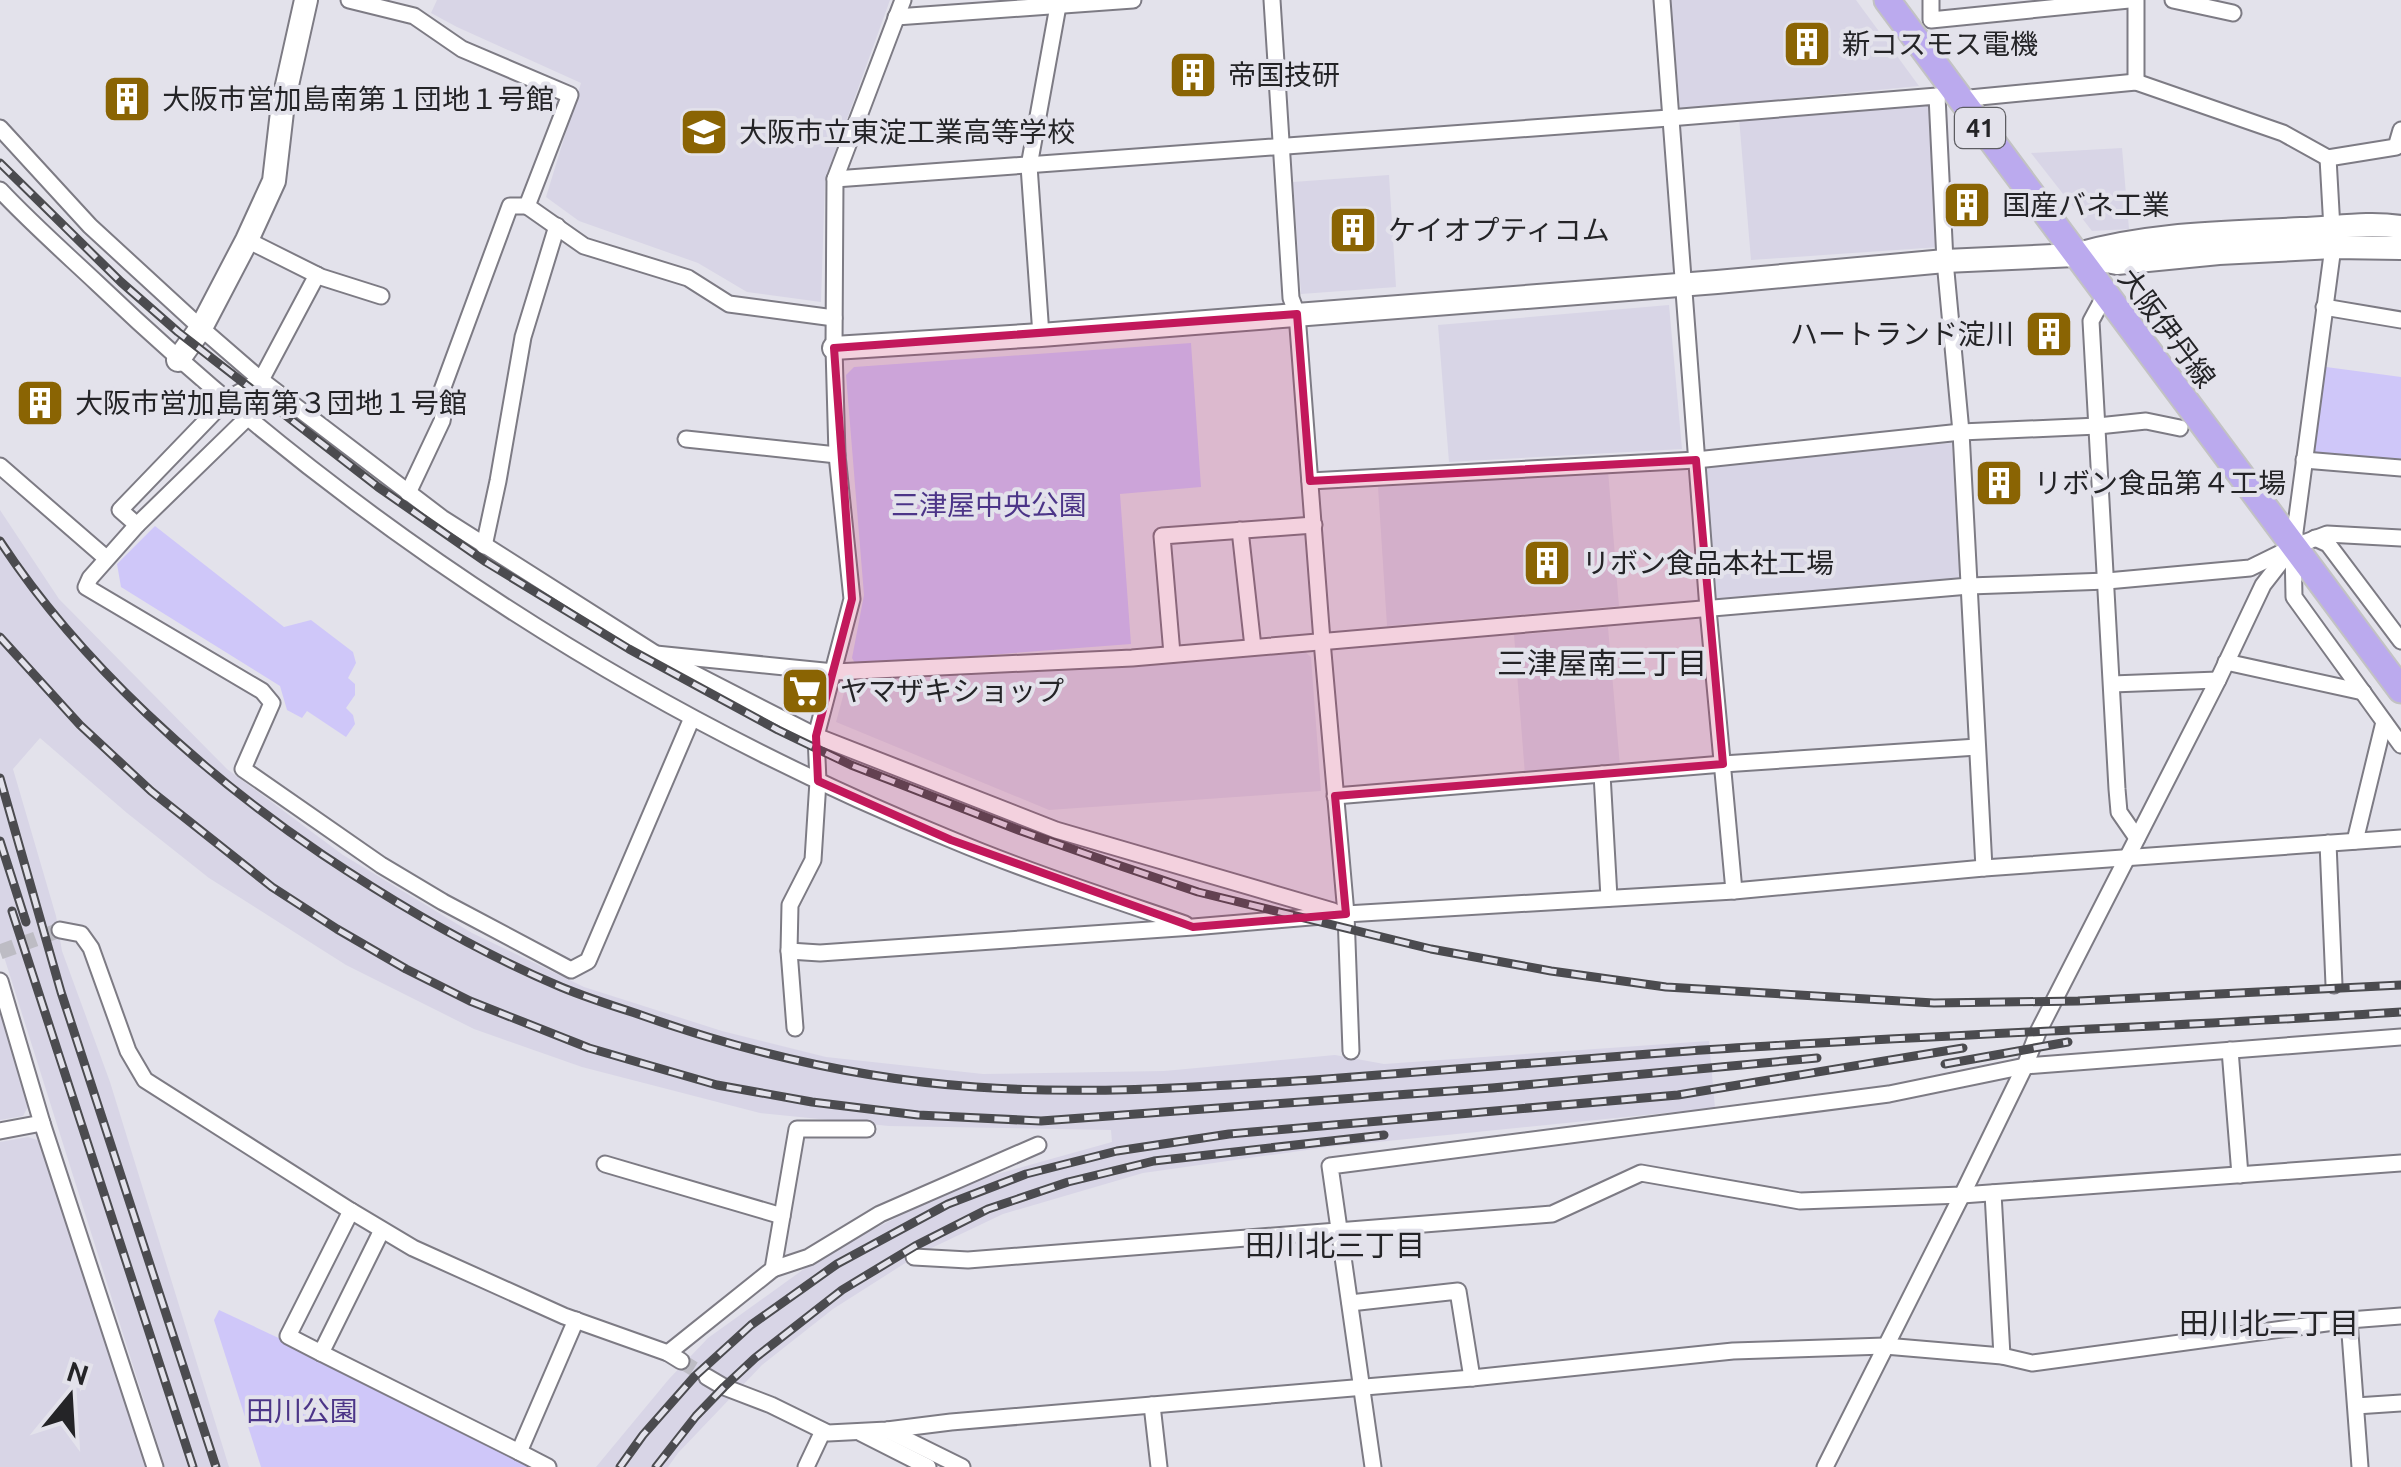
<svg xmlns="http://www.w3.org/2000/svg" width="2401" height="1467" viewBox="0 0 2401 1467" font-family="Ubuntu,'Noto Sans JP',sans-serif">
<rect width="100%" height="100%" fill="#e3e2eb"/>
<g fill="#d8d5e6">
<path d="M437,0H890L825,180L821,302L747,292L698,263L579,221L546,197L581,83L457,27L431,13Z"/>
<path d="M1670,0H1856L1919,86L1680,109Z"/>
<path d="M1931,102L1940,247L1751,260L1739,118Z"/>
<path d="M2122,148L2129,229L2092,231L2031,153Z"/>
<path d="M1389,175L1396,287L1301,294L1293,182Z"/>
<path d="M1669,305L1682,449L1449,462L1438,325Z"/>
<path d="M1952,443L1960,579L1715,599L1704,466Z"/>
<path d="M1608,470L1619,606L1387,626L1378,487Z"/>
<path d="M0,510L59,599L227,769L343,855L472,933L584,987L722,1031L826,1057L983,1074L1164,1071L1335,1055L1384,1064L1709,1041L1715,1108L1328,1147L1143,1173L1003,1214L921,1253L833,1309L762,1365L678,1453L668,1467H596L669,1379L708,1338L829,1251L969,1182L1112,1142L1111,1130L889,1126L760,1113L582,1067L474,1029L346,965L209,878L127,813L40,738L13,769L56,916L62,951L110,1082L229,1467H165L0,944Z"/>
<path d="M1608,627L1620,766L1525,775L1514,635Z"/>
<path d="M1302,649L1311,657L1321,791L1049,810L836,722L848,678Z"/>
<path d="M0,1007L30,1103L23,1116L0,1120Z"/>
<path d="M28,1137L40,1141L146,1467H0V1142Z"/>
</g>
<g fill="#cfc7f9">
<path d="M1191,343L1201,487L1120,494L1131,644L856,665L852,658L864,595L846,375L854,367Z"/>
<path d="M2326,367L2401,377V463L2312,456Z"/>
<path d="M155,526L284,627L311,620L353,652L356,663L348,678L355,684V695L346,708L353,715L355,724L346,737L307,711L302,718L287,710L280,686L121,587L117,564Z"/>
<path d="M219,1310L317,1356L536,1467H261L214,1320Z"/>
</g>
<g fill="none" stroke-linecap="round" stroke-linejoin="round">
<g stroke="#bdbcc4" stroke-width="15" stroke-dasharray="15 8" stroke-linecap="butt">
<path d="M0,952L60,930"/>
<path d="M681,1361L707,1377"/>
</g>
<g stroke="#7d7b84" stroke-width="19">
<g id="street">
<path d="M349,0L414,16L462,49L570,95L527,206L584,246L688,278L729,304L834,318"/>
<path d="M1272,0L1291,298L1297,314L1322,641L1346,914L1351,1051"/>
<path d="M1662,0L1708,609L1734,891"/>
<path d="M1931,0V20L2129,0"/>
<path d="M2136,0V82"/>
<path d="M2173,0L2233,13"/>
<path d="M896,17L1133,0"/>
<path d="M1959,99L2136,82L2283,133L2328,158L2396,147L2401,130"/>
<path d="M0,128L90,226L201,328L261,380L442,518L656,654L816,736L1056,830L1333,911"/>
<path d="M2328,158L2333,247L2293,547L2294,597L2401,745"/>
<path d="M835,179L1669,118L1937,96L1945,261L1961,432L1984,868"/>
<path d="M0,190C31,223 65,253 98,284C346,521 632,709 950,839C1026,871 1106,897 1185,924"/>
<path d="M247,240L321,277L381,296"/>
<path d="M2105,295L2091,321L2117,789L2119,812L2137,838"/>
<path d="M2324,307L2401,320"/>
<path d="M1041,335L1029,166L1058,6"/>
<path d="M247,418L137,525L90,578L86,587L262,691L272,703L243,769L381,865L443,902L571,970L588,961L692,718"/>
<path d="M686,439L837,455"/>
<path d="M2304,460L2401,468"/>
<path d="M0,466L106,558"/>
<path d="M1310,481L1696,460L1961,432L2098,426L2146,421L2180,428"/>
<path d="M408,493L442,421L445,405L442,390L510,206H527"/>
<path d="M137,525L120,510L226,400L261,380L317,275"/>
<path d="M1240,530L1253,647"/>
<path d="M2315,538L2328,544L2401,641"/>
<path d="M484,546L498,481L523,337L557,226"/>
<path d="M656,654L834,672L1132,658L1969,586L2107,581L2250,568L2293,547L2327,534L2401,538"/>
<path d="M1172,654L1162,536L1314,525"/>
<path d="M2226,662L2363,692"/>
<path d="M2112,684L2218,680"/>
<path d="M1602,774L1609,898"/>
<path d="M1335,796L1723,764L1977,747"/>
<path d="M2355,841L2384,722"/>
<path d="M2328,843L2334,985"/>
<path d="M60,930L81,934L91,948L128,1051L145,1080L351,1211L413,1248L564,1316L668,1353L681,1361"/>
<path d="M789,951L820,953L1193,927L1346,914L1734,891L1984,868L2401,838"/>
<path d="M0,981L42,1123L155,1467"/>
<path d="M795,1028L789,951L790,905L813,860L818,781L816,736L852,599L837,455L834,348L835,179L903,0"/>
<path d="M2230,1050L2240,1175"/>
<path d="M0,1131L42,1123"/>
<path d="M605,1164L782,1216"/>
<path d="M1993,1193L2002,1356"/>
<path d="M351,1211L288,1336L321,1353L382,1230"/>
<path d="M914,1257L968,1260L1552,1214L1641,1173L1800,1201L1962,1195L2401,1163"/>
<path d="M773,1269L809,1257L880,1214L1038,1145"/>
<path d="M1350,1303L1458,1291L1472,1378"/>
<path d="M2349,1320L2360,1467"/>
<path d="M321,1353L519,1452"/>
<path d="M668,1353L773,1269L797,1129H867"/>
<path d="M707,1377L724,1387L771,1405L828,1433L887,1430L951,1422L1472,1378L1733,1351L1885,1346L2002,1356L2032,1363L2349,1320L2401,1316"/>
<path d="M1152,1405L1159,1467"/>
<path d="M2356,1406L2401,1403"/>
<path d="M887,1430L962,1467"/>
<path d="M861,1433L928,1467"/>
<path d="M548,1467L519,1452L576,1320"/>
<path d="M806,1467L823,1431"/>
<path d="M1373,1467L1330,1166L1889,1094L2025,1066L2401,1037"/>
<path d="M1825,1467L1964,1191L2025,1066L2038,1032L2218,680L2263,585L2287,554"/>
</g>
</g>
<g stroke="#7d7b84" stroke-width="26">
<g id="secondary">
<path d="M2078,254C2150,233 2227,233 2301,229C2334,228 2368,222 2401,227"/>
<path d="M834,348L1041,335L1717,282L1945,261L2075,255L2117,263L2219,253L2333,247L2401,248"/>
<path d="M178,360L201,328L247,240L274,181L283,103L306,0"/>
</g>
</g>
<g stroke="#c2c2c3" stroke-width="29">
<path id="primary" d="M1887,0L2401,690"/>
</g>
<use href="#street" stroke="#fff" stroke-width="15"/>
<use href="#secondary" stroke="#fff" stroke-width="22"/>
<use href="#primary" stroke="#bae" stroke-width="25"/>
<g stroke="#4b4b4f" stroke-width="9">
<g id="rail">
<path d="M0,163L121,282L178,332L378,487L486,562L629,649L778,730L851,765L1021,831L1112,863L1198,892L1431,949L1551,971L1666,987L1934,1003L2078,1001L2401,985"/>
<path d="M0,541C79,662 204,775 323,855C399,906 478,952 561,987C585,997 610,1005 635,1013C744,1052 860,1079 976,1087C1089,1095 1201,1087 1313,1080C1434,1071 1555,1061 1675,1052C1917,1035 2159,1028 2401,1012"/>
<path d="M0,637L80,725L151,791L272,887L337,929L406,969L470,1001L589,1048L717,1085L812,1102L918,1115L1041,1121L1492,1088L1817,1058"/>
<path d="M0,778L61,992L216,1467"/>
<path d="M0,841L26,922"/>
<path d="M12,911L193,1467"/>
<path d="M1945,1064L2068,1042"/>
<path d="M620,1467L643,1435L695,1376L751,1325L837,1264L948,1204L1026,1174L1117,1151L1229,1134L1678,1095L1963,1048"/>
<path d="M656,1467L696,1416L724,1387L755,1358L842,1290L915,1246L988,1209L1068,1182L1154,1161L1384,1135"/>
</g>
</g>
<use href="#rail" stroke="#e3e2eb" stroke-width="5" stroke-dasharray="15" stroke-linecap="butt"/>
</g>
<path fill="#c2185b" fill-opacity="0.2" stroke="#c2185b" stroke-width="8" stroke-linejoin="round" d="M1297,314L1310,481L1696,460L1723,764L1335,796L1346,914L1193,927L951,840L818,781L816,736L852,599L834,348Z"/>
<defs>
<g id="building-square" transform="scale(2.5)"><rect x="-9" y="-9" width="18" height="18" rx="4" fill="#8a6403" stroke="#e3e2eb"/><path d="M-4-6H4V6H1V3H-1V6H-4ZM-2.5-4.3h1.7v1.8h-1.7ZM.8-4.3h1.7v1.8H.8ZM-2.5-1h1.7V.8h-1.7ZM.8-1h1.7V.8H.8Z" fill="#fff"/></g>
<g id="school-square" transform="scale(2.5)"><rect x="-9" y="-9" width="18" height="18" rx="4" fill="#8a6403" stroke="#e3e2eb"/><path d="M0-5L7-2L0 1L-7-2ZM-4 1L0 2.5L4 1V4Q0 6-4 4Z" fill="#fff"/></g>
<g id="supermarket-square" transform="scale(2.5)"><rect x="-9" y="-9" width="18" height="18" rx="4" fill="#8a6403" stroke="#e3e2eb"/><path d="M-6-5.5h2.5l.6 2H6L4.5 2H-2.5L-4.4-4H-6ZM-1.5 3.2a1.3 1.3 0 1 0 .1 0ZM3 3.2a1.3 1.3 0 1 0 .1 0Z" fill="#fff"/></g>
</defs>
<g fill-rule="evenodd">
<use href="#building-square" x="1807" y="44"/>
<use href="#building-square" x="1193" y="75"/>
<use href="#building-square" x="127" y="99"/>
<use href="#school-square" x="704" y="132"/>
<use href="#building-square" x="1967" y="205"/>
<use href="#building-square" x="1353" y="230"/>
<use href="#building-square" x="2049" y="334"/>
<use href="#building-square" x="40" y="403"/>
<use href="#building-square" x="1999" y="483"/>
<use href="#building-square" x="1547" y="563"/>
<use href="#supermarket-square" x="805" y="691"/>
</g>
<g text-anchor="middle" stroke-width="8" stroke-linejoin="round" paint-order="stroke">
<rect fill="#e3e2eb" stroke="#5d5d62" stroke-width="2.5" x="1955" y="108" width="50" height="40" rx="8"/>
<g font-size="25" font-weight="bold" fill="#242427">
<text x="1980" y="137">41</text>
</g>
<g font-size="28" fill="#242427" stroke="#e3e2eb" text-anchor="start">
<text x="1842" y="54">新コスモス電機</text>
<text x="1228" y="85">帝国技研</text>
<text x="162" y="109">大阪市営加島南第１団地１号館</text>
<text x="739" y="142">大阪市立東淀工業高等学校</text>
<text x="2002" y="215">国産バネ工業</text>
<text x="1388" y="240">ケイオプティコム</text>
<text x="2014" y="344" text-anchor="end">ハートランド淀川</text>
<text x="75" y="413">大阪市営加島南第３団地１号館</text>
<text x="2034" y="493">リボン食品第４工場</text>
<text x="1582" y="573">リボン食品本社工場</text>
<text x="840" y="701">ヤマザキショップ</text>
</g>
<g font-size="28" fill="#242427" stroke="#e3e2eb">
<text transform="translate(2167 328) rotate(53)" y="10">大阪伊丹線</text>
</g>
<g font-size="28" fill="#4c3588" stroke="#e3e2eb">
<text x="989" y="515">三津屋中央公園</text>
<text x="302" y="1421">田川公園</text>
</g>
<g font-size="30" fill="#242427" stroke="#e3e2eb">
<text x="1602" y="674">三津屋南三丁目</text>
<text x="1335" y="1256">田川北三丁目</text>
<text x="2269" y="1334">田川北二丁目</text>
</g>
</g>
<g transform="translate(70 1397) rotate(18)" stroke="#e3e2eb" stroke-width="8" paint-order="stroke">
<path d="M0-8L18 38L0 25L-18 38Z" fill="#242427"/>
<text y="-15" font-size="28" font-weight="bold" text-anchor="middle" fill="#242427">N</text>
</g>
</svg>
